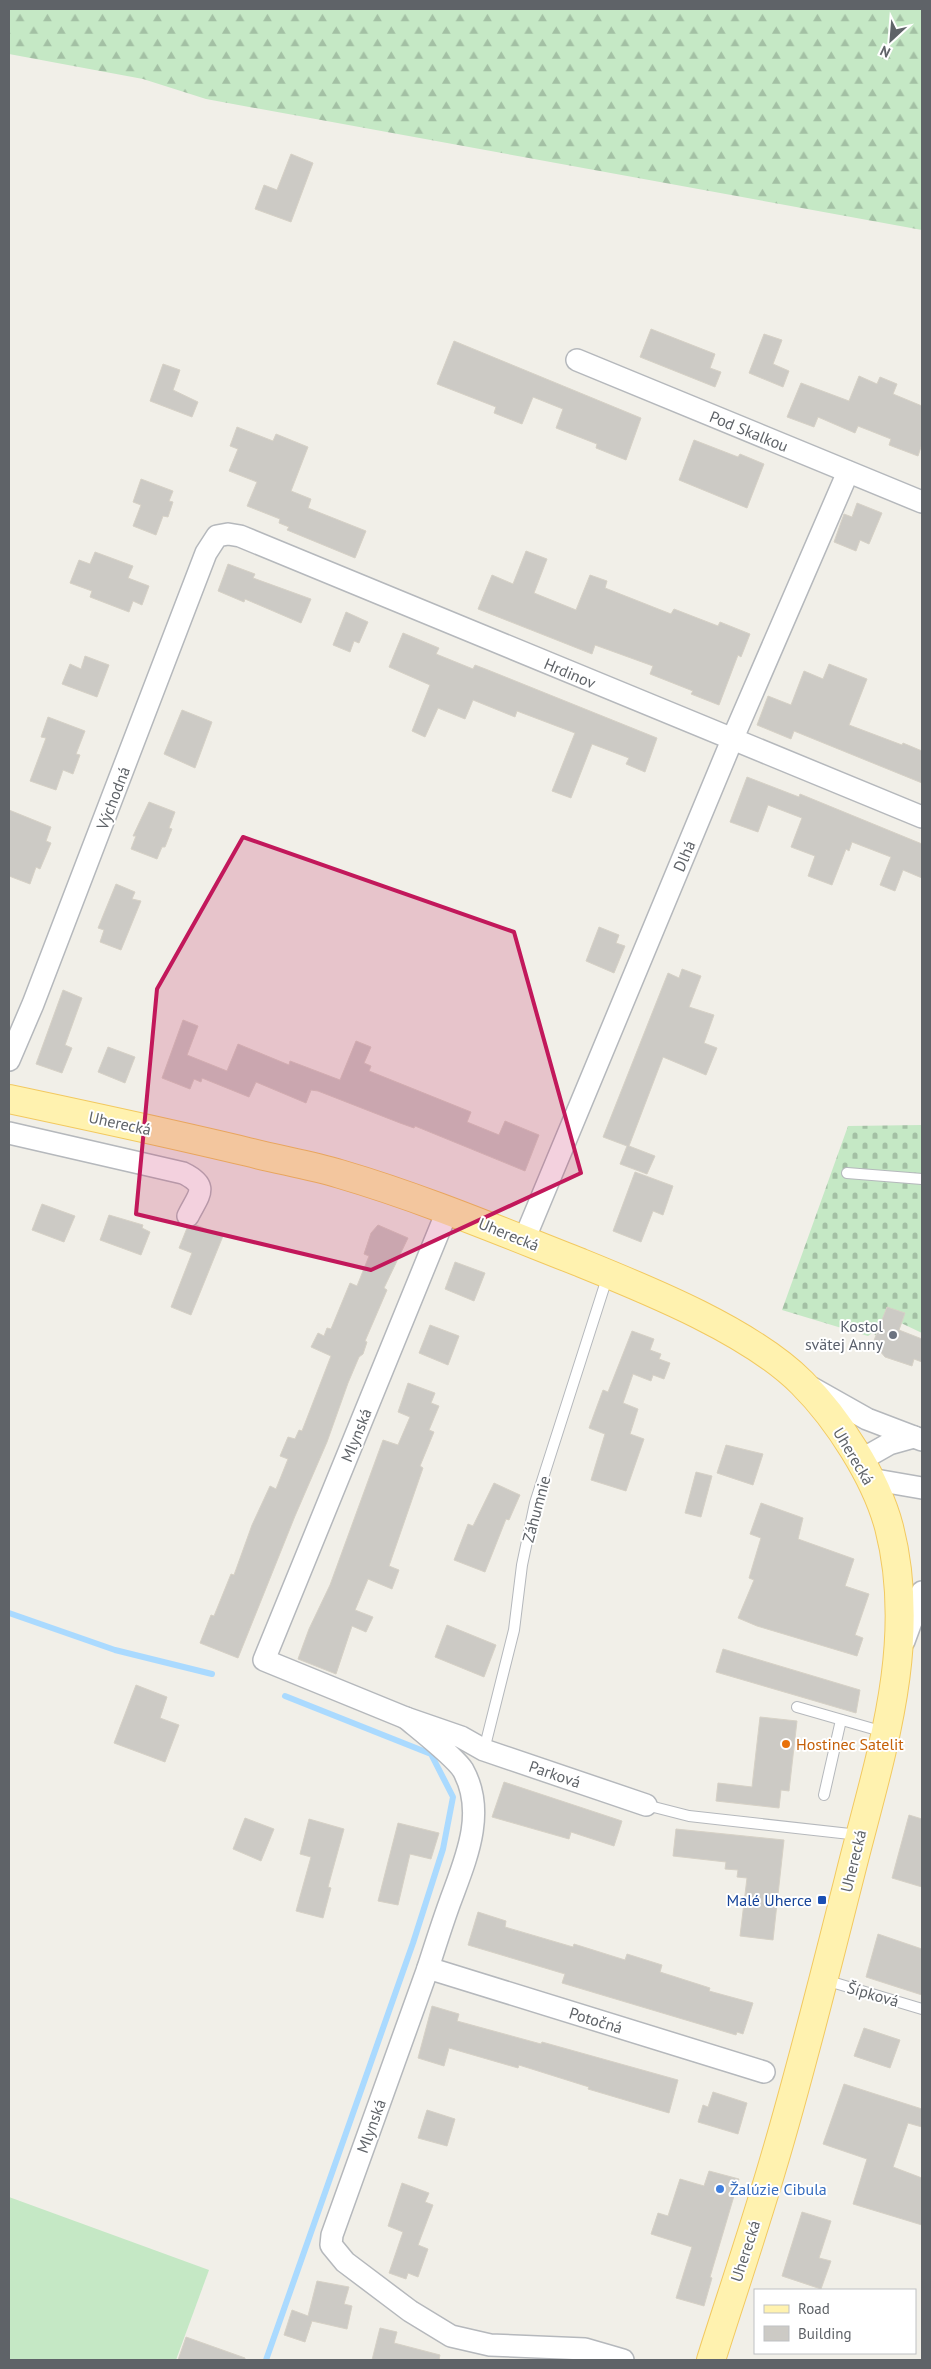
<svg xmlns="http://www.w3.org/2000/svg" width="931" height="2369" viewBox="0 0 931 2369" font-family="'PT Sans',sans-serif">
<defs>
<pattern id="forest-firs" width="22" height="20" patternUnits="userSpaceOnUse" patternTransform="scale(1.25)"><rect width="22" height="20" fill="#c5e8c5"/><path d="M5 1l3.5 6h-7zM16 11l3.5 6h-7z" fill="#a3c0a4"/></pattern>
<pattern id="cemetery-stones" width="16" height="16" patternUnits="userSpaceOnUse" patternTransform="scale(1.25)"><rect width="16" height="16" fill="#c5e8c5"/><path d="M2 7V4a2 2 0 0 1 4 0v3zM10 15v-3a2 2 0 0 1 4 0v3z" fill="#a3c0a4"/></pattern>
</defs>
<rect width="100%" height="100%" fill="#f1efe8"/>
<path fill="url(#forest-firs)" d="M9,9H922V230L206,99L143,79L9,54Z"/>
<path fill="url(#cemetery-stones)" d="M922,1125V1333L901,1323L886,1310L876,1335L872,1333L868,1336L782,1310L848,1126Z"/>
<path fill="#c5e8c5" d="M9,2197L209,2270L176,2360H9Z"/>
<g fill="none" stroke-linecap="round" stroke-linejoin="round">
<g stroke="#aadaff" stroke-width="6">
<path d="M9,1613L115,1650L212,1674"/>
<path d="M266,2360L413,1943L443,1849L453,1797L431,1754L285,1696"/>
</g>
</g>
<g fill="#cccac5" stroke="#d6d1c6">
<path d="M291,154L313,163L291,222L255,209L264,185L277,190Z"/>
<path d="M651,329L715,354L710,368L721,372L715,387L640,357Z"/>
<path d="M764,334L782,340L773,364L789,371L783,387L749,373Z"/>
<path d="M454,341L641,418L626,460L596,448L597,444L556,428L563,409L533,397L522,424L494,413L496,407L437,384Z"/>
<path d="M163,364L180,370L173,390L198,402L192,417L150,401Z"/>
<path d="M859,376L877,384L880,377L897,384L893,394L922,406V444L918,456L889,445L891,439L858,426L855,433L818,417L814,427L787,417L801,383L849,401Z"/>
<path d="M237,427L273,441L276,434L308,447L291,491L311,499L308,508L366,531L355,558L287,530L289,527L279,523L280,519L247,506L257,482L229,471L238,449L230,446Z"/>
<path d="M694,440L738,457L740,454L764,464L747,508L679,480Z"/>
<path d="M141,479L173,491L169,501L173,502L168,517L163,516L156,535L133,526L141,505L133,502Z"/>
<path d="M857,503L882,513L869,544L860,540L856,551L834,542L844,514L852,517Z"/>
<path d="M526,551L547,559L534,593L576,610L590,575L607,581L605,588L671,614L674,609L718,626L720,622L750,634L741,657L738,655L719,705L691,694L693,691L650,674L653,666L595,645L592,654L478,609L492,575L513,584Z"/>
<path d="M95,552L133,566L128,578L149,586L142,605L133,601L129,612L90,597L92,591L70,583L79,560L90,564Z"/>
<path d="M228,564L255,574L253,578L311,599L301,623L245,599L244,602L218,591Z"/>
<path d="M346,612L368,622L359,643L354,641L350,652L333,645Z"/>
<path d="M403,633L439,648L436,654L473,669L475,665L488,670L657,738L645,772L626,764L629,758L592,744L571,798L552,791L575,733L517,711L515,717L473,700L465,719L438,708L425,737L412,731L430,685L389,667Z"/>
<path d="M85,656L109,665L97,697L62,684L70,664L81,669Z"/>
<path d="M829,664L867,679L849,725L902,745L903,743L922,751V783L794,731L791,739L757,725L768,696L791,705L804,671L823,679Z"/>
<path d="M182,710L212,722L195,768L164,754Z"/>
<path d="M48,717L85,731L76,754L80,755L73,774L63,770L56,790L30,781L46,738L41,737Z"/>
<path d="M747,777L799,797L800,794L922,844V878L903,870L895,891L880,885L891,857L852,842L849,851L846,849L832,885L808,876L815,856L791,847L802,818L768,805L758,832L730,822Z"/>
<path d="M149,802L175,812L169,828L172,829L165,847H162L157,859L131,849L136,836H133Z"/>
<path d="M9,810L51,827L46,841L51,843L40,869L36,867L30,884L9,876Z"/>
<path d="M116,884L135,892L132,899L141,901L121,950L100,942L104,930L98,928Z"/>
<path d="M599,927L619,935L616,943L625,946L614,973L586,961Z"/>
<path d="M682,969L701,976L689,1007L714,1015L704,1043L717,1048L706,1075L663,1057L629,1146L655,1156L647,1174L620,1164L627,1146L603,1137L668,973L679,978Z"/>
<path d="M63,990L82,998L65,1045L72,1048L62,1073L36,1064Z"/>
<path d="M183,1020L198,1026L187,1055L227,1071L238,1044L289,1065L290,1061L340,1080L356,1041L371,1047L364,1063L371,1066L369,1071L471,1112L467,1122L499,1135L505,1121L539,1135L525,1171L415,1126L414,1128L400,1123L318,1091L311,1090L306,1103L256,1082L249,1097L202,1078L201,1082L194,1079L190,1089L162,1078Z"/>
<path d="M108,1047L135,1057L125,1083L98,1072Z"/>
<path d="M635,1172L673,1186L663,1215L653,1211L641,1242L613,1231Z"/>
<path d="M42,1204L75,1216L64,1242L32,1230Z"/>
<path d="M109,1215L143,1225L142,1228L150,1232L141,1255L100,1240Z"/>
<path d="M196,1225L223,1236L191,1315L171,1307L192,1253L179,1248L187,1228Z"/>
<path d="M378,1225L408,1238L384,1288L387,1290L365,1341L367,1342L363,1354L359,1357L348,1383L327,1442L295,1516L238,1658L200,1643L211,1615L214,1616L231,1574L234,1575L252,1525L270,1486L276,1489L288,1459L280,1456L288,1437L295,1439L299,1430L302,1431L331,1356L311,1347L318,1333L324,1336L327,1328L331,1329L350,1283L357,1286L369,1256L364,1254L371,1233Z"/>
<path d="M455,1262L485,1273L474,1301L445,1289Z"/>
<path d="M887,1307L905,1313L899,1330L922,1339V1362L914,1359L912,1366L885,1357L873,1343Z"/>
<path d="M430,1325L459,1336L448,1365L419,1353Z"/>
<path d="M632,1331L654,1339L650,1350L661,1354L659,1359L670,1363L664,1379L653,1375L651,1381L633,1374L623,1403L638,1409L630,1434L644,1439L626,1491L591,1480L605,1434L589,1428L603,1390L608,1392Z"/>
<path d="M408,1383L435,1393L431,1403L439,1406L429,1430L434,1432L420,1466L423,1468L389,1566L399,1570L392,1589L368,1579L355,1610L373,1617L366,1632L352,1626L336,1674L298,1659L309,1629L330,1585L383,1440L398,1445L410,1417L398,1412Z"/>
<path d="M726,1445L763,1454L753,1485L717,1473Z"/>
<path d="M696,1472L712,1476L701,1517L685,1513Z"/>
<path d="M494,1483L520,1495L509,1520L506,1519L485,1572L454,1560L468,1524L473,1526Z"/>
<path d="M761,1503L803,1518L798,1539L854,1559L845,1586L869,1594L855,1635L863,1638L857,1656L757,1626L738,1618L754,1580L749,1578L761,1538L750,1534Z"/>
<path d="M447,1625L496,1645L484,1677L435,1657Z"/>
<path d="M723,1649L860,1690L856,1713L716,1672Z"/>
<path d="M136,1685L167,1697L160,1718L179,1725L165,1762L114,1743Z"/>
<path d="M760,1717L797,1721L789,1791L781,1790L779,1808L716,1801L718,1783L752,1787Z"/>
<path d="M504,1782L622,1821L614,1846L571,1832L569,1839L492,1817Z"/>
<path d="M909,1815L922,1819V1887L892,1878Z"/>
<path d="M245,1818L274,1829L261,1861L233,1849Z"/>
<path d="M309,1819L344,1829L328,1887L331,1888L323,1918L296,1911L311,1857L300,1854Z"/>
<path d="M398,1823L439,1833L431,1859L410,1854L398,1905L378,1901Z"/>
<path d="M676,1829L784,1840L773,1940L740,1936L747,1878L737,1877L738,1870L725,1869L726,1862L673,1856Z"/>
<path d="M478,1912L506,1921L505,1927L573,1947L574,1944L625,1960L627,1954L662,1965L660,1972L710,1988L709,1991L753,2003L743,2034L737,2032L736,2035L562,1983L565,1974L468,1945Z"/>
<path d="M878,1934L922,1949V1995L866,1977Z"/>
<path d="M432,2006L459,2014L457,2021L541,2044L542,2042L678,2080L669,2113L588,2089L589,2087L519,2065L518,2068L449,2048L444,2066L418,2058Z"/>
<path d="M864,2028L900,2040L890,2068L854,2056Z"/>
<path d="M844,2084L922,2109V2127L908,2123L893,2167L922,2178V2225L853,2204L867,2159L823,2144Z"/>
<path d="M713,2092L747,2103L738,2134L698,2122L703,2105L708,2107Z"/>
<path d="M427,2110L455,2119L447,2146L418,2138Z"/>
<path d="M709,2171L739,2179L710,2277L712,2278L704,2306L676,2298L692,2247L651,2234L658,2213L668,2216L680,2179L704,2186Z"/>
<path d="M402,2183L429,2193L425,2202L433,2205L418,2245L428,2249L418,2277L408,2273L406,2279L389,2273L403,2232L388,2226Z"/>
<path d="M802,2212L831,2221L819,2258L831,2261L821,2289L782,2276Z"/>
<path d="M317,2281L349,2287L344,2304L352,2306L347,2329L312,2321L305,2342L284,2335L292,2310L308,2316Z"/>
<path d="M380,2328L397,2332L394,2343L440,2355L439,2360H372Z"/>
<path d="M186,2337L245,2358V2360H178Z"/>
</g>
<g fill="none" stroke-linecap="round" stroke-linejoin="round">
<g stroke="#b5b8bc" stroke-width="12">
<g id="service">
<path d="M847,1173L922,1179"/>
<path d="M797,1707L884,1732"/>
<path d="M484,1750L514,1630L522,1565L535,1503L608,1275"/>
<path d="M824,1795L841,1720"/>
<path d="M646,1805L689,1816L859,1835"/>
<path d="M825,1980L922,2009"/>
</g>
</g>
<g stroke="#b5b8bc" stroke-width="24">
<g id="minor">
<path d="M577,360L922,502"/>
<path d="M9,1060L33,1004L206,553L217,536L228,534L240,536L922,817"/>
<path d="M9,1133L183,1173C210,1186 199,1194 188,1216"/>
<path d="M448,1209L264,1660L406,1718L461,1737L484,1750L646,1805"/>
<path d="M524,1240L732,740L848,472"/>
<path d="M812,1388L867,1419L922,1440"/>
<path d="M859,1461L889,1444L914,1437"/>
<path d="M870,1479L922,1488"/>
<path d="M904,1641L922,1592"/>
<path d="M406,1718C419,1729 455,1757 463,1770C487,1813 465,1861 450,1902C442,1924 435,1946 428,1968L332,2235L331,2245L345,2262L410,2311L451,2336L490,2345L585,2349L623,2360"/>
<path d="M428,1968L764,2072"/>
</g>
</g>
<g stroke="#f2c960" stroke-width="30">
<path id="primary" d="M9,1099C89,1116 169,1133 248,1152C279,1160 310,1165 340,1174C422,1198 500,1231 579,1262C648,1290 750,1331 802,1383C838,1419 876,1478 889,1527C920,1647 877,1765 849,1879C824,1977 800,2075 771,2171C752,2235 731,2297 711,2360"/>
</g>
<use href="#service" stroke="#fff" stroke-width="10"/>
<use href="#minor" stroke="#fff" stroke-width="21"/>
<use href="#primary" stroke="#fff2af" stroke-width="28"/>
</g>
<path fill="#c2185b" fill-opacity="0.2" stroke="#c2185b" stroke-width="4" stroke-linejoin="round" d="M243,837L514,932L581,1173L371,1270L136,1214L157,989Z"/>
<circle fill="#6b7280" stroke="#fff" stroke-width="2" cx="893" cy="1335" r="5"/>
<circle fill="#e8710a" stroke="#fff" stroke-width="2" cx="786" cy="1744" r="5"/>
<rect fill="#1a4fb4" stroke="#fff" stroke-width="2" x="817" y="1895" width="10" height="10" rx="2.5"/>
<circle fill="#3f7fe0" stroke="#fff" stroke-width="2" cx="720" cy="2189" r="5"/>
<g text-anchor="middle" stroke-width="4" stroke-linejoin="round" paint-order="stroke">
<g font-size="16" fill="#5f6368" stroke="#fff">
<text transform="translate(749 431) rotate(22)" y="6">Pod Skalkou</text>
<text transform="translate(570 673) rotate(23)" y="6">Hrdinov</text>
<text transform="translate(113 798) rotate(-69)" y="6">Východná</text>
<text transform="translate(684 856) rotate(-67)" y="6">Dlhá</text>
<text transform="translate(120 1123) rotate(12)" y="6">Uherecká</text>
<text transform="translate(509 1234) rotate(22)" y="6">Uherecká</text>
<text transform="translate(356 1435) rotate(-68)" y="6">Mlynská</text>
<text transform="translate(854 1456) rotate(59)" y="6">Uherecká</text>
<text transform="translate(536 1509) rotate(-75)" y="6">Záhumnie</text>
<text transform="translate(555 1774) rotate(19)" y="6">Parková</text>
<text transform="translate(853 1861) rotate(-76)" y="6">Uherecká</text>
<text transform="translate(873 1994) rotate(16)" y="6">Šípková</text>
<text transform="translate(596 2020) rotate(17)" y="6">Potočná</text>
<text transform="translate(371 2126) rotate(-70)" y="6">Mlynská</text>
<text transform="translate(745 2251) rotate(-72)" y="6">Uherecká</text>
</g>
<g font-size="16" fill="#5b616d" stroke="#fff" text-anchor="end">
<text x="883" y="1332">Kostol<tspan x="883" dy="18">svätej Anny</tspan></text>
</g>
<g font-size="16" fill="#c56008" stroke="#fff" text-anchor="start">
<text x="796" y="1750">Hostinec Satelit</text>
</g>
<g font-size="16" fill="#164399" stroke="#fff" text-anchor="end">
<text x="812" y="1906">Malé Uherce</text>
</g>
<g font-size="16" fill="#366cbe" stroke="#fff" text-anchor="start">
<text x="730" y="2195">Žalúzie Cibula</text>
</g>
</g>
<rect width="931" height="2369" fill="none" stroke="#5f6368" stroke-width="20"/>
<rect x="754" y="2289" width="162" height="65" fill="#ffffff" stroke="#bfc1c3"/>
<rect x="764" y="2305" width="25" height="8" fill="#fff2af" stroke="#bfc1c3"/>
<text x="798" y="2314" font-size="15" fill="#5f6368">Road</text>
<rect x="764" y="2326" width="25" height="15" fill="#cccac5" stroke="#bfc1c3"/>
<text x="798" y="2339" font-size="15" fill="#5f6368">Building</text>
<g transform="translate(891 40) rotate(206)" stroke="#ffffff" stroke-width="4" paint-order="stroke">
<path d="M0-4L9 19L0 12L-9 19Z" fill="#5f6368"/>
<text y="-8" font-size="14" font-weight="bold" text-anchor="middle" fill="#5f6368">N</text>
</g>
</svg>
